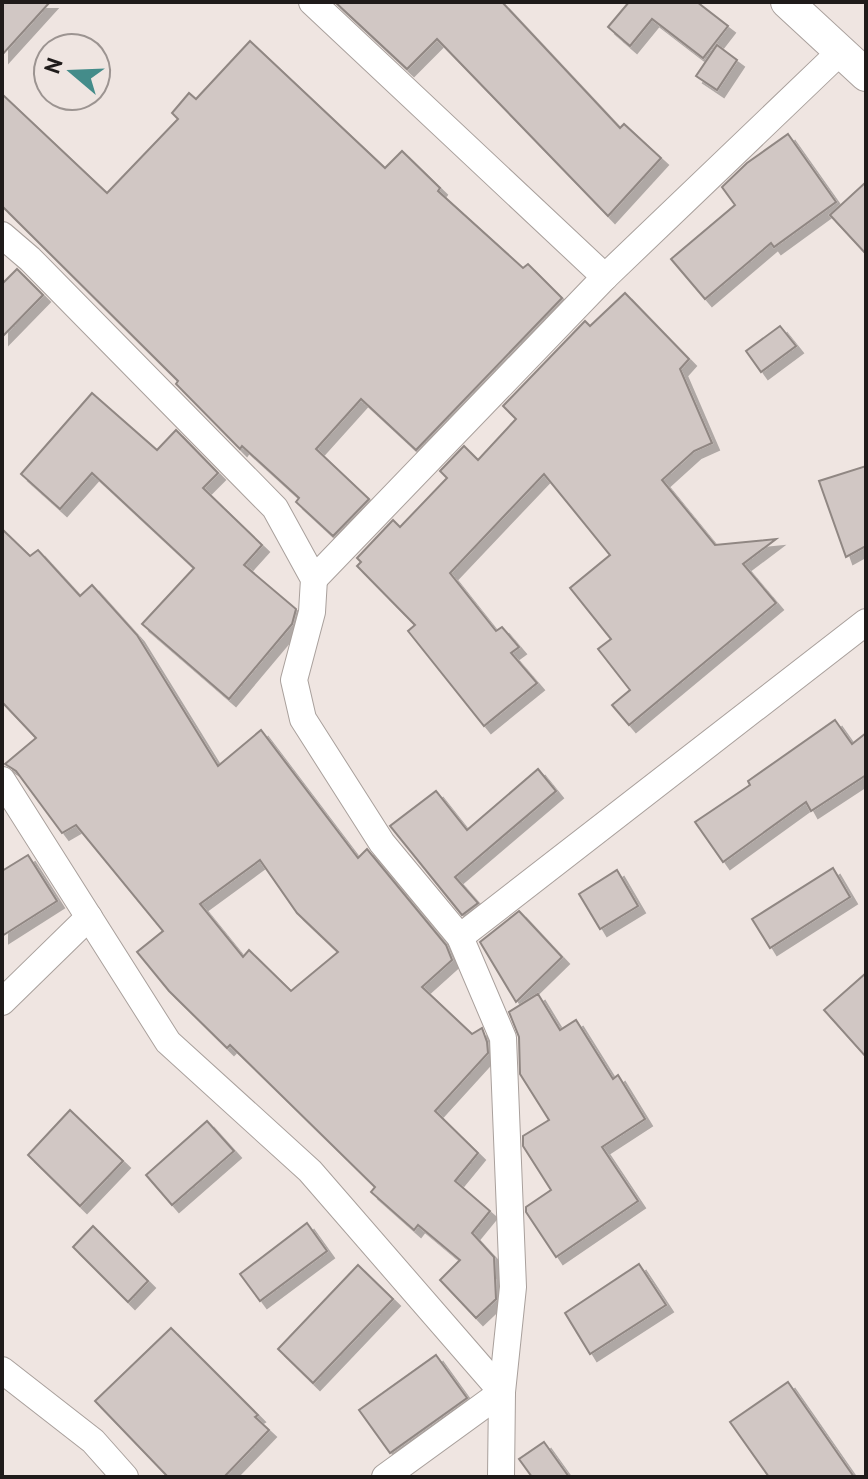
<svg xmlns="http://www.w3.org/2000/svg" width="868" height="1479" viewBox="0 0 868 1479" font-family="'PT Sans',sans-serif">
<defs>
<filter id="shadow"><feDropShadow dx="7" dy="7" stdDeviation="0" flood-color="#0004"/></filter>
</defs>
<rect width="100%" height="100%" fill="#efe5e1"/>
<g fill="#d1c7c4" stroke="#908783" stroke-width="2" fill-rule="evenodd" filter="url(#shadow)">
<path d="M2,2H50L2,55Z"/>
<path d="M335,2H502L620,128L624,124L661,158L608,216L437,39L407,69Z"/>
<path d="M629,2H697L728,26L703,58L652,19L630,46L608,27Z"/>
<path d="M250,41L385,168L402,151L440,188L438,191L523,268L528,264L562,298L416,450L361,399L316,449L369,499L333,536L296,502L299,498L242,446L240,449L176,384L178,381L2,206V94L107,193L178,119L172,113L189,93L196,99Z"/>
<path d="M717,45L737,60L717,90L696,76Z"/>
<path d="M788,134L836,202L774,247L771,243L705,299L671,259L735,205L722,187L747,163Z"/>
<path d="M866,182V254L830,215Z"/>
<path d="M17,269L43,295L2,337V284Z"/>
<path d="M625,293L689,359L680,369L712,443L694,451L662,480L715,545L776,539L743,564L776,603L629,725L612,705L630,690L598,649L611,639L570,588L610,555L544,474L450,573L496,631L502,627L519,647L511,653L537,683L484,726L408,631L415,625L357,566L361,562L357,558L393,520L400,527L447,478L440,471L464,446L478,460L516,419L503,406L585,321L590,326Z"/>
<path d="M780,326L796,346L761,372L746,351Z"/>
<path d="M92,393L157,450L176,430L218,473L203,488L262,545L244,565L296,609L292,624L229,699L142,624L194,568L92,473L60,509L21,474Z"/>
<path d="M866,466V546L846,557L819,481Z"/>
<path d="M2,529L30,556L38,550L80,596L92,585L137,635L218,766L261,730L358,858L367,849L446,945L452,960L422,987L472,1034L482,1028L487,1042L488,1053L435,1111L478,1153L455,1181L490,1211L472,1233L494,1257L496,1299L476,1318L440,1280L460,1260L418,1225L414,1230L371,1192L375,1187L230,1045L227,1048L169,991L137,952L163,931L76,825L62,833L16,771L5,764L36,738L2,702ZM260,860L297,913L338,952L291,991L249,950L243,957L200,904Z"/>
<path d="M835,720L852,744L866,733V775L811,811L806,802L723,862L695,822L750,785L748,781Z"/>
<path d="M538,769L556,791L455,877L478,903L462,915L390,826L436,791L467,830Z"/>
<path d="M28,855L57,901L2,936V871Z"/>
<path d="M833,868L850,897L770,948L752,919Z"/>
<path d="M617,870L638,906L600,929L579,894Z"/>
<path d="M519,911L562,957L516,1002L480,942Z"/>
<path d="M866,973V1057L824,1010Z"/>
<path d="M538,994L560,1030L576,1020L613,1079L618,1075L645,1119L602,1147L638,1201L556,1257L526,1212V1207L551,1190L523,1146V1136L549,1120L520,1074L519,1037L509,1012Z"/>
<path d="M70,1110L123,1161L80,1206L28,1155Z"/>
<path d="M207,1121L234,1151L172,1205L146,1175Z"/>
<path d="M307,1223L327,1251L260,1301L240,1274Z"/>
<path d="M93,1226L148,1281L128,1302L73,1247Z"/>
<path d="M639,1264L666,1305L590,1354L565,1313Z"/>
<path d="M358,1265L393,1299L313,1383L278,1349Z"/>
<path d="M171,1328L258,1415L255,1417L269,1430L224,1477H168L95,1401Z"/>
<path d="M436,1355L467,1398L390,1453L359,1410Z"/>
<path d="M788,1382L854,1477H769L730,1422Z"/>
<path d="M544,1442L569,1477H532L519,1459Z"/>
</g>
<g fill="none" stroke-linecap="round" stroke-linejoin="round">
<g stroke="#a9a09c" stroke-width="28">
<g id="minor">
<path d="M312,2L605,277"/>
<path d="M2,235L30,259L275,508L314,579L312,612L294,680L303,719L382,843L460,937L503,1038L513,1287L502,1392L501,1477"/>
<path d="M314,579L605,277L840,52"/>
<path d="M2,780L168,1042L310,1171L502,1392"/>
<path d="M460,937L866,622"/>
<path d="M2,1002L89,917"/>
<path d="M2,1370L93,1441L125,1477"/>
<path d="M385,1477L502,1392"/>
</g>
</g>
<g stroke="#a9a09c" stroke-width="34">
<path id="tertiary" d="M787,2L866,75"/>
</g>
<use href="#minor" stroke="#fff" stroke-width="26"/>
<use href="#tertiary" stroke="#fff" stroke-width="32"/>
</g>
<rect width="868" height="1479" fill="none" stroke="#1f1b1a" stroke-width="8"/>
<g transform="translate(72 72) rotate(289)"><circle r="38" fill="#efe5e1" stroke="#9c9491" stroke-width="2"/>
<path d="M0-6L14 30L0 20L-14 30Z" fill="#448c8a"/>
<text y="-12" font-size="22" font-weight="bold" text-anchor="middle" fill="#1f1b1a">N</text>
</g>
</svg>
